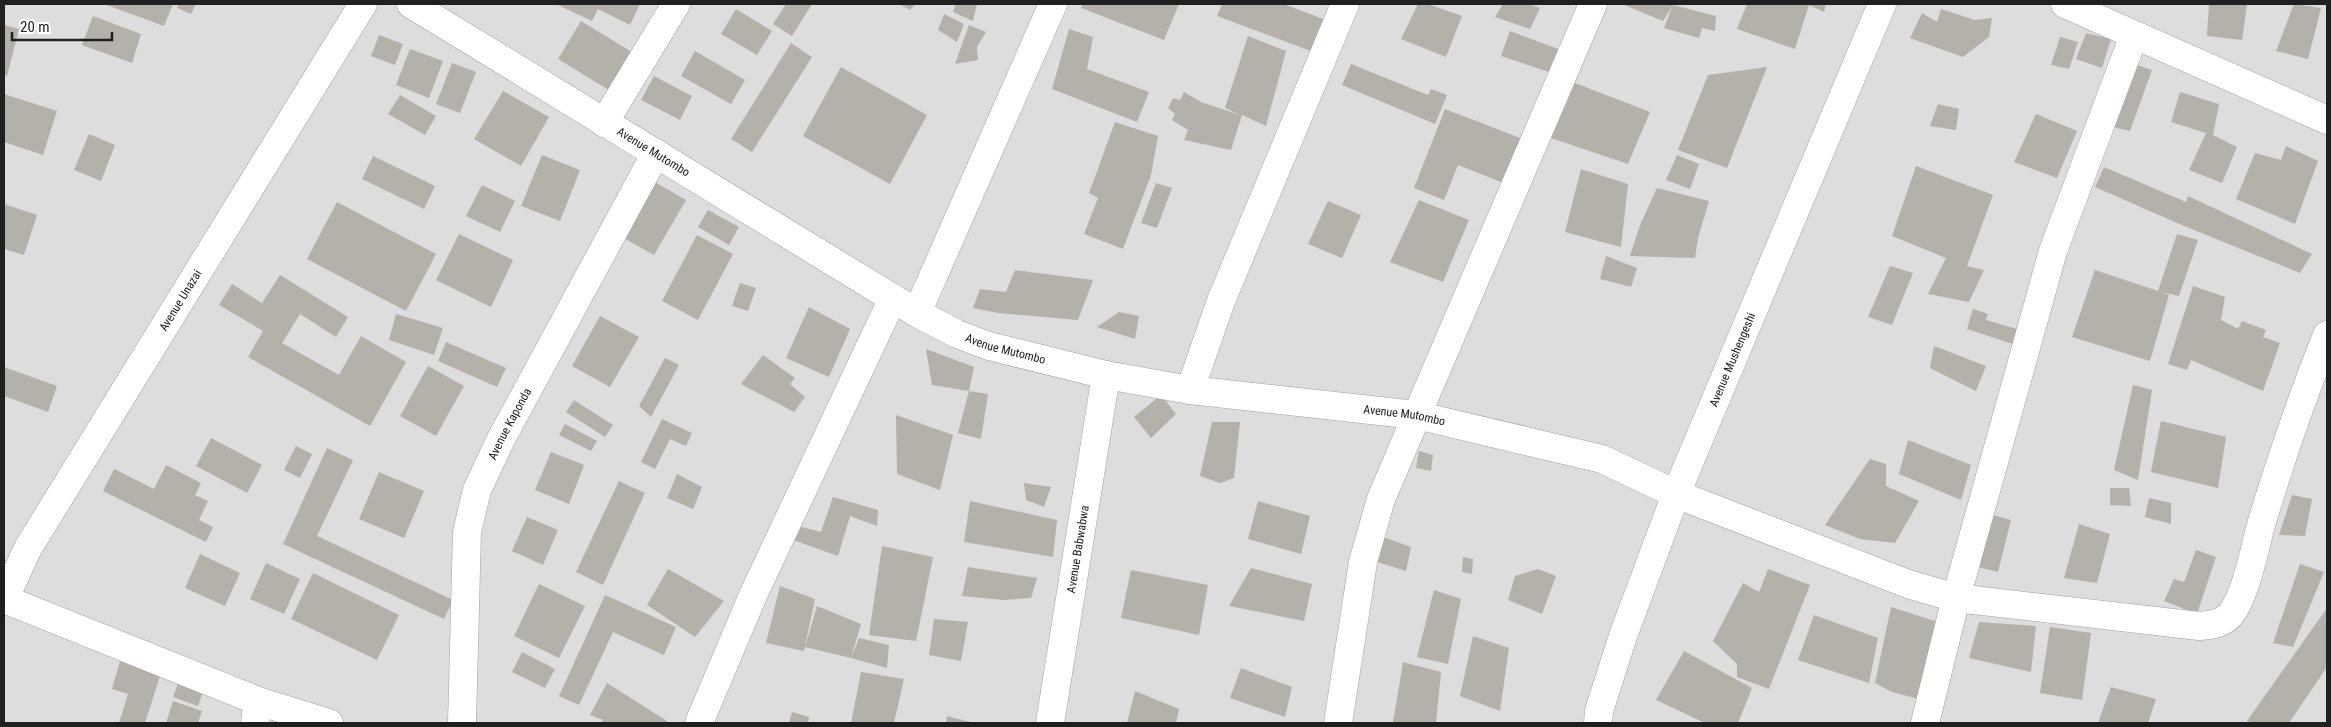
<svg xmlns="http://www.w3.org/2000/svg" width="2331" height="727" viewBox="0 0 2331 727" font-family="'Roboto Condensed',sans-serif">
<rect width="100%" height="100%" fill="#efeee7"/>
<rect fill="#dedddd" x="4" y="4" width="2323" height="719"/>
<g fill="#b4b0aa">
<path d="M104,4H173L164,26Z"/>
<path d="M179,4H196L191,14L177,8Z"/>
<path d="M556,4H640L630,25L598,9L592,21Z"/>
<path d="M786,4H812L792,36L773,24Z"/>
<path d="M899,4H915L910,10Z"/>
<path d="M956,4H977L973,21L953,12Z"/>
<path d="M1083,4H1179L1164,40L1081,8Z"/>
<path d="M1222,4H1284L1328,21L1316,53L1217,16Z"/>
<path d="M1418,4H1428L1462,16L1446,57L1401,39Z"/>
<path d="M1503,4H1528L1540,8L1530,29L1495,17Z"/>
<path d="M1622,4H1674L1663,21Z"/>
<path d="M1747,4H1826L1824,12L1809,5L1795,49L1737,29Z"/>
<path d="M2209,4H2247L2242,40L2207,36Z"/>
<path d="M2294,4L2321,8L2308,59L2276,51Z"/>
<path d="M1673,5L1716,16L1715,31L1702,28L1699,38L1664,28Z"/>
<path d="M736,9L772,31L757,55L721,34Z"/>
<path d="M1941,9L1975,20L1992,18L1989,37L1963,57L1910,38L1922,13L1937,22Z"/>
<path d="M944,14L964,24L957,42L938,30Z"/>
<path d="M93,16L141,34L132,63L82,45Z"/>
<path d="M581,21L635,54L612,92L558,59Z"/>
<path d="M4,25L19,29L7,76L4,75Z"/>
<path d="M969,25L986,32L977,47L978,60L955,64Z"/>
<path d="M1069,29L1093,37L1087,69L1149,92L1137,122L1052,89Z"/>
<path d="M1510,31L1561,50L1549,72L1501,56Z"/>
<path d="M2086,33L2111,39L2102,68L2076,59Z"/>
<path d="M379,35L403,44L395,65L371,56Z"/>
<path d="M1248,36L1286,51L1266,126L1242,115L1231,150L1184,140L1188,130L1172,120L1175,114L1168,108L1173,98L1180,100L1184,92L1201,102L1240,115L1225,108Z"/>
<path d="M2060,37L2078,42L2069,69L2051,65Z"/>
<path d="M791,43L812,57L752,152L731,139Z"/>
<path d="M410,49L443,61L429,98L396,85Z"/>
<path d="M695,51L745,80L731,104L681,76Z"/>
<path d="M452,63L476,72L460,113L436,104Z"/>
<path d="M1351,64L1428,95L1431,89L1447,95L1435,124L1342,85Z"/>
<path d="M2137,65L2152,70L2130,131L2109,126Z"/>
<path d="M841,67L927,115L890,184L803,136Z"/>
<path d="M1767,67L1727,168L1678,150L1708,75Z"/>
<path d="M654,76L692,96L680,120L641,100Z"/>
<path d="M1575,83L1650,112L1628,164L1551,138Z"/>
<path d="M503,91L549,117L521,166L474,139Z"/>
<path d="M2180,92L2219,104L2213,135L2237,147L2222,183L2189,170L2206,133L2171,122Z"/>
<path d="M4,94L57,111L43,155L4,142Z"/>
<path d="M400,95L436,116L425,135L388,114Z"/>
<path d="M1938,104L1959,109L1956,130L1930,126Z"/>
<path d="M1445,109L1528,141L1511,186L1458,165L1444,200L1414,188Z"/>
<path d="M2036,114L2077,131L2057,178L2014,162Z"/>
<path d="M1115,122L1158,136L1151,175L1123,249L1084,234L1098,198L1089,193Z"/>
<path d="M89,134L115,145L101,181L74,170Z"/>
<path d="M2286,146L2318,161L2295,224L2236,199L2255,153L2281,160Z"/>
<path d="M542,155L580,170L560,221L521,206Z"/>
<path d="M1677,155L1699,164L1690,189L1666,180Z"/>
<path d="M373,156L435,186L424,209L362,179Z"/>
<path d="M1916,166L1993,195L1967,266L1984,270L1969,302L1928,294L1946,258L1892,236Z"/>
<path d="M2104,167L2186,202L2188,196L2312,254L2300,273L2177,223L2095,187Z"/>
<path d="M1581,169L1628,184L1621,247L1565,232Z"/>
<path d="M653,181L686,200L654,255L622,237Z"/>
<path d="M1156,183L1172,188L1157,228L1141,223Z"/>
<path d="M482,185L515,201L500,232L466,216Z"/>
<path d="M1657,188L1709,201L1698,238L1695,258L1630,256L1640,225Z"/>
<path d="M1419,200L1469,220L1443,282L1390,262Z"/>
<path d="M1328,201L1361,215L1342,258L1308,244Z"/>
<path d="M337,202L436,254L406,311L307,259Z"/>
<path d="M4,204L37,215L24,255L4,249Z"/>
<path d="M708,210L739,227L729,245L698,227Z"/>
<path d="M459,234L513,260L491,307L436,280Z"/>
<path d="M2177,234L2198,240L2179,296L2161,292L2169,295L2150,361L2072,337L2095,270L2158,291Z"/>
<path d="M697,235L733,254L698,320L662,301Z"/>
<path d="M1606,256L1637,268L1631,287L1600,279Z"/>
<path d="M1890,266L1913,273L1892,325L1868,317Z"/>
<path d="M1015,270L1093,280L1078,320L998,313L973,308L980,289L1006,292Z"/>
<path d="M280,275L348,317L336,337L300,314L282,343L339,375L361,336L406,362L370,426L248,357L263,331L219,305L232,284L262,303Z"/>
<path d="M740,283L756,288L748,311L732,306Z"/>
<path d="M2193,286L2225,297L2221,320L2238,329L2242,321L2266,330L2263,337L2280,343L2263,391L2191,360L2187,370L2168,364Z"/>
<path d="M809,307L850,329L829,377L786,358Z"/>
<path d="M1973,309L1988,314L1986,320L2017,329L2013,344L1967,329Z"/>
<path d="M1119,312L1139,316L1135,339L1097,327Z"/>
<path d="M396,314L443,328L434,355L389,340Z"/>
<path d="M600,316L639,337L610,387L572,366Z"/>
<path d="M446,342L506,368L497,387L438,361Z"/>
<path d="M1934,346L1986,366L1976,391L1930,368Z"/>
<path d="M926,349L974,367L969,391L932,385Z"/>
<path d="M763,355L795,378L790,384L805,397L794,412L741,384Z"/>
<path d="M665,358L679,365L651,417L639,406Z"/>
<path d="M428,366L464,386L436,436L400,416Z"/>
<path d="M4,367L57,386L48,412L4,396Z"/>
<path d="M2133,385L2152,390L2138,480L2114,470Z"/>
<path d="M969,391L988,394L981,439L958,433Z"/>
<path d="M1161,395L1176,414L1151,438L1134,417Z"/>
<path d="M574,400L613,425L605,437L566,412Z"/>
<path d="M896,415L953,435L940,490L897,474Z"/>
<path d="M662,419L692,433L686,446L670,439L655,469L641,462Z"/>
<path d="M2161,421L2226,437L2218,488L2151,472Z"/>
<path d="M1212,422H1240L1234,478L1220,483L1200,476Z"/>
<path d="M565,424L597,441L591,451L559,435Z"/>
<path d="M211,438L262,465L247,493L196,466Z"/>
<path d="M1908,440L1971,465L1961,500L1899,474Z"/>
<path d="M296,446L312,454L300,478L284,470Z"/>
<path d="M327,448L353,460L317,536L453,600L444,619L283,544Z"/>
<path d="M1419,451L1433,455L1431,471L1416,468Z"/>
<path d="M551,452L584,465L569,504L535,490Z"/>
<path d="M1870,459L1886,464V486L1919,501L1895,543L1860,539L1825,525Z"/>
<path d="M166,465L201,483L195,495L208,501L199,520L213,527L206,542L103,491L114,469L154,489Z"/>
<path d="M379,472L424,491L404,538L359,519Z"/>
<path d="M677,474L702,487L693,509L667,498Z"/>
<path d="M619,481L645,493L603,585L576,572Z"/>
<path d="M1024,483L1051,487L1044,507L1026,500Z"/>
<path d="M2110,488H2129L2131,506L2110,505Z"/>
<path d="M2292,495L2312,499L2305,536L2279,535Z"/>
<path d="M833,497L878,510L877,526L850,516L838,556L793,540L798,526L821,532Z"/>
<path d="M2149,498L2171,503V524L2145,517Z"/>
<path d="M970,501L1057,520L1053,557L964,542Z"/>
<path d="M1258,501L1310,516L1301,554L1248,539Z"/>
<path d="M1993,515L2011,520L1998,572L1978,567Z"/>
<path d="M527,517L558,530L543,565L512,551Z"/>
<path d="M2079,524L2110,534L2097,583L2064,578Z"/>
<path d="M1378,535L1411,547L1406,571L1371,560Z"/>
<path d="M882,546L933,557L916,641L869,635Z"/>
<path d="M2196,550L2216,557L2197,614L2164,601L2174,579L2184,582Z"/>
<path d="M200,554L240,573L225,606L185,588Z"/>
<path d="M1463,557L1473,559L1472,574L1462,572Z"/>
<path d="M266,563L300,579L284,614L250,599Z"/>
<path d="M2300,564L2324,572L2293,647L2273,643Z"/>
<path d="M968,567L1037,578L1031,598L1003,600L962,596Z"/>
<path d="M1251,568L1312,584L1304,621L1229,606Z"/>
<path d="M668,569L724,601L695,637L647,605Z"/>
<path d="M1538,569L1556,576L1542,614L1508,600L1515,576Z"/>
<path d="M1768,569L1810,585L1769,689L1737,677V664L1713,641L1743,583L1759,592Z"/>
<path d="M1131,570L1208,585L1199,635L1121,618Z"/>
<path d="M313,573L399,615L377,660L291,619Z"/>
<path d="M539,584L585,606L559,658L514,636Z"/>
<path d="M780,586L815,599L804,651L766,643Z"/>
<path d="M1434,590L1461,599L1448,664L1417,657Z"/>
<path d="M605,595L676,627L664,655L613,632L579,705L559,696Z"/>
<path d="M817,606L861,624L851,658L805,647Z"/>
<path d="M1891,607L1938,622L1919,699L1892,692L1875,683Z"/>
<path d="M2327,608V667L2289,723H2253L2247,721Z"/>
<path d="M1814,615L1878,638L1869,683L1798,660Z"/>
<path d="M934,619L968,622L961,661L929,655Z"/>
<path d="M1979,622L2036,626L2031,672L1969,658Z"/>
<path d="M2050,627L2091,633L2082,700L2040,693Z"/>
<path d="M1473,636L1509,648L1500,711L1460,696Z"/>
<path d="M859,638L889,645L887,668L851,658Z"/>
<path d="M1684,651L1752,688L1738,723H1705L1656,700Z"/>
<path d="M522,652L555,669L545,688L512,672Z"/>
<path d="M120,661L161,673L145,723H119L128,694L112,689Z"/>
<path d="M1403,662L1441,672L1436,723H1393Z"/>
<path d="M1241,668L1292,687L1285,717L1230,698Z"/>
<path d="M861,672L904,679L894,723H851Z"/>
<path d="M179,680L204,689L198,706L173,697Z"/>
<path d="M607,683L670,723H601L603,720L590,715Z"/>
<path d="M2111,687L2156,699L2148,723H2098Z"/>
<path d="M1135,691L1179,709L1176,723H1127Z"/>
<path d="M173,701L202,711L198,723H166Z"/>
<path d="M792,712L809,717L808,723H789Z"/>
<path d="M947,716L974,723H946Z"/>
</g>
<g fill="none" stroke-linecap="round" stroke-linejoin="round">
<g stroke="#a1a1a1" stroke-width="29">
<g id="minor">
<path id="s1" d="M411,4L917,313L957,334L989,346L1106,375L1190,390L1416,415L1602,459L1676,494L1908,584L1956,598L2199,626C2211,625 2222,624 2230,615C2247,595 2255,544 2263,518C2282,456 2303,395 2327,335"/>
<path d="M2065,4L2327,120"/>
<path d="M604,123L676,4"/>
<path d="M917,313L1053,4"/>
<path d="M1190,390L1221,301L1345,4"/>
<path d="M4,599L258,701L329,723"/>
<path id="s2" d="M4,600L28,548L363,4"/>
<path d="M255,723L258,701"/>
<path id="s3" d="M462,723L467,532L477,490L501,439L656,153"/>
<path d="M699,723L754,593L893,298"/>
<path id="s4" d="M1050,723L1106,375"/>
<path d="M1338,723L1363,562L1381,499L1593,4"/>
<path id="s5" d="M1598,723L1599,711L1623,636L1676,494L1882,4"/>
<path d="M1925,723L1956,598L2053,251L2134,35"/>
</g>
</g>
<use href="#minor" stroke="#fff" stroke-width="28"/>
</g>
<g text-anchor="middle" stroke-width="5" stroke-linejoin="round" paint-order="stroke">
<g font-size="12" fill="#202020" stroke="#fff">
<text dy="4" stroke="none"><textPath href="#s1" startOffset="284">Avenue Mutombo</textPath></text>
<text dy="4" stroke="none"><textPath href="#s2" startOffset="348">Avenue Unazai</textPath></text>
<text dy="4" stroke="none"><textPath href="#s1" startOffset="689">Avenue Mutombo</textPath></text>
<text dy="4" stroke="none"><textPath href="#s5" startOffset="388">Avenue Mushengeshi</textPath></text>
<text dy="4" stroke="none"><textPath href="#s1" startOffset="1094">Avenue Mutombo</textPath></text>
<text dy="4" stroke="none"><textPath href="#s3" startOffset="308">Avenue Kaponda</textPath></text>
<text dy="4" stroke="none"><textPath href="#s4" startOffset="176">Avenue Babwabwa</textPath></text>
</g>
</g>
<rect width="2331" height="727" fill="none" stroke="#202020" stroke-width="10"/>
<path d="M12 32v8h100v-8" fill="none" stroke="#202020" stroke-width="2.5"/>
<text x="20" y="32" font-size="15" fill="#202020" stroke="#ffffff" stroke-width="4" paint-order="stroke">20 m</text>
</svg>
